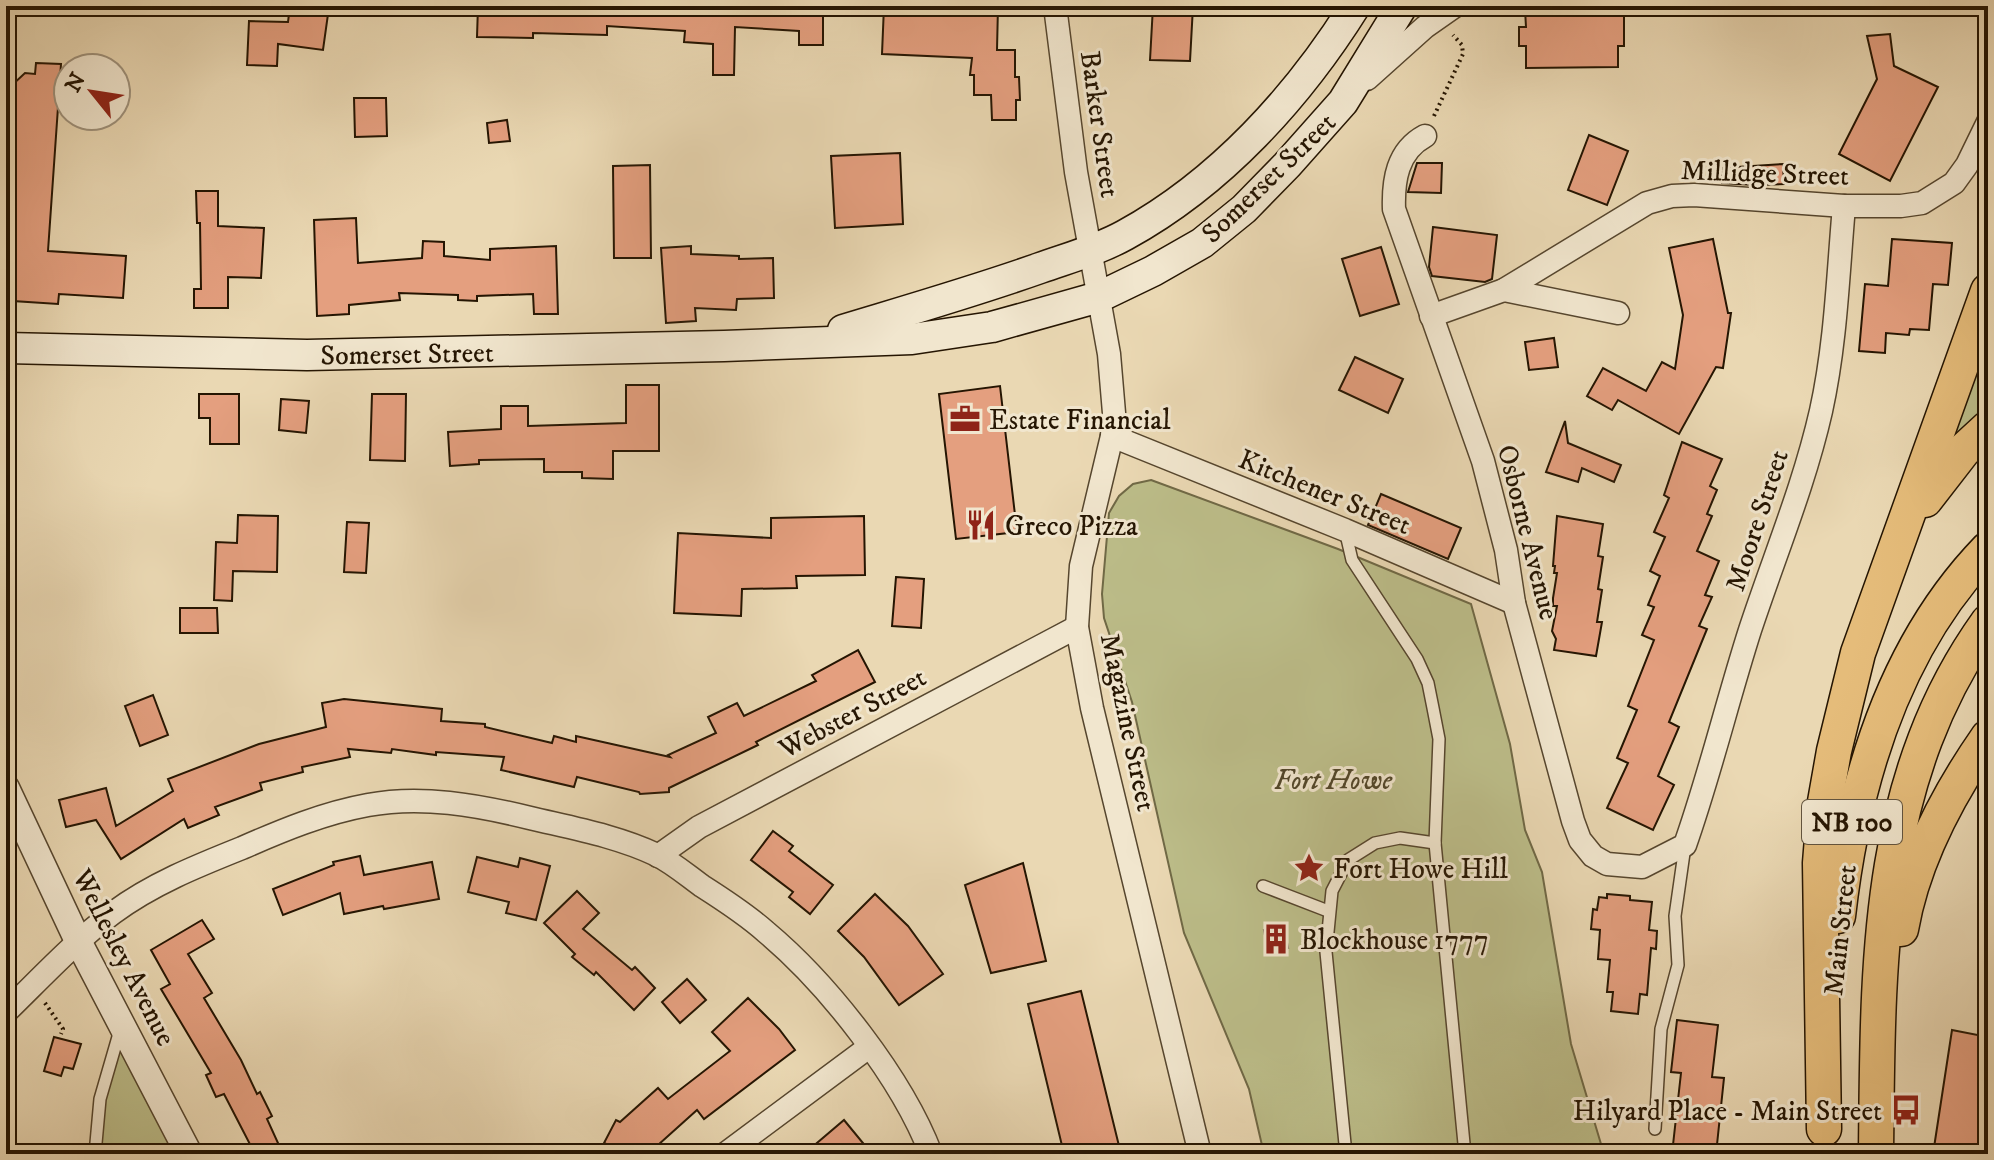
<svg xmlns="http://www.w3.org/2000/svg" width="1994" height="1160" viewBox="0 0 1994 1160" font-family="'IM FELL DW Pica',serif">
<rect width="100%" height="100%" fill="#ead8b3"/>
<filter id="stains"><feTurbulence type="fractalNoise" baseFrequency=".0025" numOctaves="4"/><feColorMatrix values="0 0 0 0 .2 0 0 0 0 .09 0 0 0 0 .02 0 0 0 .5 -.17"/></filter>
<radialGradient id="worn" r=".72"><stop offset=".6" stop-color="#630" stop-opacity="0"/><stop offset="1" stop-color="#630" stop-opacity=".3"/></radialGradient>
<g fill="#bcbd89" stroke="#706946" stroke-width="2">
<path d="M1988,325V417L1959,443L1949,435Z"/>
<path d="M1151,480L1338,549L1471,604L1510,744L1525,830L1542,872L1571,1044L1604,1154H1264L1249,1089L1184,933L1132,702L1104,618L1102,594L1109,513L1119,496L1133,484Z"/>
<path d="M122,1024L189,1154H95L96,1137Z"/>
</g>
<g fill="#e49f7f" stroke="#251502" stroke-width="2">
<path d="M290,6L329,7L323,50L278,44L277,66L247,65L249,21L288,22Z"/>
<path d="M478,6H668V11L714,14V6H823V45H799V31L735,27L734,75H713V44L684,42L685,31L607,26V35L533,33V38L477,37Z"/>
<path d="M884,6H998L997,50H1015V77H1019L1020,100H1016V120H992L991,95H974V75H970L972,58L882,54Z"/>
<path d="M1153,6H1193L1190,61L1150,60Z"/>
<path d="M1540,6L1624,8V46H1618V67L1526,68V46H1519V27H1526L1525,9H1540Z"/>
<path d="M1890,34L1894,66L1938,87L1890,181L1839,154L1877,79L1867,36Z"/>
<path d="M36,63L61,64L48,251L126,256L123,298L59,294L58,304L13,301L14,292L6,291V137L10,87L25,73L35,74Z"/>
<path d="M354,98H386L387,136L355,137Z"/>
<path d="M507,120L510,141L489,143L487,123Z"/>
<path d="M1589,135L1628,151L1607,205L1568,190Z"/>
<path d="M900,153L903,224L835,228L831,156Z"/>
<path d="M1417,163H1442L1441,193L1408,192Z"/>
<path d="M1783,164L1784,184L1756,185L1722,183V168Z"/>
<path d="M650,165L651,258H614L613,166Z"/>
<path d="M196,191H218V226L264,228L261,278L228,277V308H194V289H201L200,223H197Z"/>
<path d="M356,218L358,263L422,258L423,241L444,242V256L490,260V249L556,246L558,314H534L533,294L477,296V301L458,300V295L399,293L400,300L349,305V314L317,316L314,220Z"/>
<path d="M1433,227L1497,235L1492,279L1485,282L1432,276L1429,267Z"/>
<path d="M1713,239L1728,313H1731L1723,368L1716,367L1679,434L1618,400L1612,410L1587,396L1603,368L1646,391L1662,362L1675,369L1683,315L1669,248Z"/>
<path d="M1892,239L1952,243L1948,285L1933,284L1929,330L1910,329L1909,335L1886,333L1885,353L1859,351L1865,284L1888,286Z"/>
<path d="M691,246V254L739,256V259L773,258L774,298L737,299L736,310L695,308L696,321L666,323L661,248Z"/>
<path d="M1381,247L1399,304L1360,316L1342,259Z"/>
<path d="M1554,338L1558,367L1529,370L1525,342Z"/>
<path d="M1355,357L1403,379L1388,413L1339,390Z"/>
<path d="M626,385H659V451H613V479L582,478V472H544V459L479,460V464L450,466L448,432L501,429V406H528V426L626,423Z"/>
<path d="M1000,386L1017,532L956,539L939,394Z"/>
<path d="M199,394H239V444H210V418H199Z"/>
<path d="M372,394H406L405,461L370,460Z"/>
<path d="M281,399L309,401L306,433L279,430Z"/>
<path d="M1565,421L1568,443L1621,465L1614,482L1582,468L1578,482L1546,472Z"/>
<path d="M1682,442L1722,459L1710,486L1717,490L1707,514L1712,516L1697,551L1719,561L1705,595L1712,597L1699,626L1707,629L1669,722L1679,727L1658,776L1674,785L1653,830L1607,808L1628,763L1617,758L1637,710L1628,706L1654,640L1642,635L1654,607L1648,605L1660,576L1650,571L1665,537L1654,532L1669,498L1664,495Z"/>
<path d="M1381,494L1461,528L1448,559L1368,525Z"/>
<path d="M238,515L278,516L277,572L233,571L232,601L214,600L216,542L237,543Z"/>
<path d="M864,516L865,575L796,576L797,588L742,589L741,616L674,613L678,533L771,538V518Z"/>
<path d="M1557,516L1603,524L1598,556L1603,557L1598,589L1602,590L1597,622H1602L1596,656L1554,650L1556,639L1552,631L1557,606H1553V598L1557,573H1554L1555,566H1553Z"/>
<path d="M347,522L369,523L366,573L344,572Z"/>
<path d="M896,577L924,579L921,628L892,626Z"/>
<path d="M180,608H217L218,633H180Z"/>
<path d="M858,650L875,682L756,742L758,745L669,788V792L640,794L639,792L577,777L574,787L501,770L504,757L436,752V755L392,749L391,753L348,749L350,757L302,767L303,772L260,783L262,790L215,807L219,815L188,828L184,819L121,859L96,820L66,827L59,800L106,788L116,826L173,791L168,779L259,744L326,727L322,703L344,699L442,709L441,721L485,724V727L552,743L554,736L576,742V736L670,757L668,755L716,733L708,717L737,703L744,716L816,681L812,675Z"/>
<path d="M153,695L168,735L140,746L125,706Z"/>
<path d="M773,831L793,846L789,851L833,885L810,914L789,897L793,892L751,860Z"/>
<path d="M360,856L364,875L432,862L439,899L384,909L383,906L344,914L340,893L283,915L273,889L334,865L333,862Z"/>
<path d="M477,857L518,867L520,858L550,866L536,920L506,913L509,902L468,892Z"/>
<path d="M1023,863L1046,961L991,973L965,885Z"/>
<path d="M577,891L599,913L583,929L632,970L635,967L655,988L634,1010L596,972L594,975L572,957L575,954L544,923Z"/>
<path d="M875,894L908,926L943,974L899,1005L864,957L838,931Z"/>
<path d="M1607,894L1630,896V900L1652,902L1649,930L1657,931L1656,949L1651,948L1647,995L1640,994L1638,1014L1611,1011L1613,992H1607L1610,960L1598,959L1600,930L1591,929L1593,909L1597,910L1599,897L1607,898Z"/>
<path d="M202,920L214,939L188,954L212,993L204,998L241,1060L257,1094L260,1092L272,1116L267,1119L283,1154H255L224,1094L216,1097L206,1075L211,1073L161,989L170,984L151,950Z"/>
<path d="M1284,926L1288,948L1268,952L1264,930Z"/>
<path d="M687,979L706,1000L680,1023L662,1002Z"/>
<path d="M1081,991L1121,1154H1064L1028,1004Z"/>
<path d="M748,998L779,1029L795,1050L704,1119L697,1110L648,1154H627L604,1143L616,1120L620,1122L658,1088L668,1099L730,1051L712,1032Z"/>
<path d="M1677,1020L1718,1025L1712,1077L1724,1078L1716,1154H1672L1681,1073L1671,1072Z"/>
<path d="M1952,1030L1988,1037V1154H1933Z"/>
<path d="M54,1037L81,1044L73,1069L64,1067L61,1076L44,1071Z"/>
<path d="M844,1120L872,1154H804Z"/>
</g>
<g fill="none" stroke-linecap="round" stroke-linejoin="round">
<g stroke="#56462e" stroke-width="14">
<g id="service">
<path d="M1345,530L1352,560L1417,659L1428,683L1433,708L1439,739L1435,843L1465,1154"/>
<path d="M1263,886L1328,911"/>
<path d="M1655,1129L1661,1029L1678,965L1675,916L1685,846"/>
<path d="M95,1154L100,1099L120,1030"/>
<path d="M1346,1154L1326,952L1332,891L1348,860L1375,843L1400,838L1435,843"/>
</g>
</g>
<g stroke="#56462e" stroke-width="25">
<g id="minor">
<path d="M1055,6L1076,172L1109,354L1114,413L1112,436L1081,566L1077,627L1092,708L1200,1154"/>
<path d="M1367,79L1425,27L1455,6"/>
<path d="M1425,136C1397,151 1393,181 1394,209L1483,461L1506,550L1514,603L1573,821L1580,840L1593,856L1607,864L1642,867L1685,845C1710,774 1727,702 1750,630C1774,557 1804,486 1821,411C1836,343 1838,274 1844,206"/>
<path d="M1504,290L1618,313"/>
<path d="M1431,316L1504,290L1647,203L1672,196L1694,195L1844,206H1901L1922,203L1954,183L1967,165L1988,122"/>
<path d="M1112,436L1345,530L1514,603"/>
<path d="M658,856L699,827L1077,627"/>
<path d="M6,1012C41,978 74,942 113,913C152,884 197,866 242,848C283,830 324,813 368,805C421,795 477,805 530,818C572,828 617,836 657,855C673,863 688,876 702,886C724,900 747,915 766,932C828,984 902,1078 931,1154"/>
<path d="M725,1154L869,1047"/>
</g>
</g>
<g stroke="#56462e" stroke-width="29">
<path id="tertiary" d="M6,788L78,941L189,1154"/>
</g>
<g stroke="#251502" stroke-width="33">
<g id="secondary">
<path d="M843,330C909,310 975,291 1040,268C1068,258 1098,250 1125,235C1220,183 1298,97 1355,6"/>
<path d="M6,348L307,355L724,346L912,339L992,327L1099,297L1153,271L1202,243L1244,209L1287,165L1343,102L1402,6"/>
</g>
</g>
<g stroke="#251502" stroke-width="37">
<g id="primary">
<path d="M1925,500L1963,451L1988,428"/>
<path d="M1838,916C1853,784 1893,647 1988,549"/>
<path d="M1901,929C1913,860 1949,793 1988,737"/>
<path d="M1824,1129L1820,863L1825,802L1834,751L1858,653L1988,291"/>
<path d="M1876,1154C1878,967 1874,781 1988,622"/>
</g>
</g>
<g stroke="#251502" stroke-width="4" stroke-dasharray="2 4" stroke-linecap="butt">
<path d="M1568,6V8"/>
<path d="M1606,8V6"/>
<path d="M1538,9V6"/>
<path d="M1434,116L1463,54L1462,45L1453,35"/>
<path d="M45,1003L63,1029L61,1034"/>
</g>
<use href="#service" stroke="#f1e6ce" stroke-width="11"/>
<use href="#minor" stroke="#f1e6ce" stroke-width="22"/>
<use href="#tertiary" stroke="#f1e6ce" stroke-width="26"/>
<use href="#secondary" stroke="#f1e6ce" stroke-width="30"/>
<use href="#primary" stroke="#e5bc7a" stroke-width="34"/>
</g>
<defs>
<g id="office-bare" transform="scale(2.4)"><path d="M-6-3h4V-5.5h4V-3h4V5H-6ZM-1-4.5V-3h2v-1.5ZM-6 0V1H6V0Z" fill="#8f2418" stroke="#f1e6ce" stroke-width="2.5" paint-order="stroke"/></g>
<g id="restaurant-bare" transform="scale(2.4)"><path d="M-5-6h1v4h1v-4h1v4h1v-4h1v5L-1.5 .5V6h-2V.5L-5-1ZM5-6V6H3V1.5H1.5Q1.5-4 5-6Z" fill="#8f2418" stroke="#f1e6ce" stroke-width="2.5" paint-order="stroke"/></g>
<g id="sight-bare" transform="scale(2.4)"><path d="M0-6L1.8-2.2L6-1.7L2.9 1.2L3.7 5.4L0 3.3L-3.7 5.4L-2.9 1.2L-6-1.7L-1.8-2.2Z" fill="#8f2418" stroke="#f1e6ce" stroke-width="2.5" paint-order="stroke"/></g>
<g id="building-bare" transform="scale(2.4)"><path d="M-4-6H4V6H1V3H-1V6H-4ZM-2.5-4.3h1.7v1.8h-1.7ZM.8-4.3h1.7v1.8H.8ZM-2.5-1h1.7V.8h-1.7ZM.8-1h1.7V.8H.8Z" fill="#8f2418" stroke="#f1e6ce" stroke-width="2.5" paint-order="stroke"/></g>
<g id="bus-bare" transform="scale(2.4)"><path d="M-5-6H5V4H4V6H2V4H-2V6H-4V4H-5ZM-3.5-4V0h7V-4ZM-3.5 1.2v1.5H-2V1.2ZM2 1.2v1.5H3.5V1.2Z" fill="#8f2418" stroke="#f1e6ce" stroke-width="2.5" paint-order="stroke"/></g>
</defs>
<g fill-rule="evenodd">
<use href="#office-bare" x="965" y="419"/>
<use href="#restaurant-bare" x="981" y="525"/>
<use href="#sight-bare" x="1309" y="868"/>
<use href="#building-bare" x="1276" y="939"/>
<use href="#bus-bare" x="1906" y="1110"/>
</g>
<g text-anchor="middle" stroke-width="6" stroke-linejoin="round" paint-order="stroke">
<rect fill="#f1e6ce" stroke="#62543f" stroke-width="2" x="1802" y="800" width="100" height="44" rx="6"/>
<g font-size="26" font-weight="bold" fill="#251502">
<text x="1852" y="831">NB 100</text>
</g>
<g font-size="28" fill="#251502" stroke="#f1e6ce">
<text transform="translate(1101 124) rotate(82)" y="10">Barker Street</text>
<text transform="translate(1765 172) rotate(2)" y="10">Millidge Street</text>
<text transform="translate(1268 177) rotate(-44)" y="10">Somerset Street</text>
<text transform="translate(407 353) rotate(-1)" y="10">Somerset Street</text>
<text transform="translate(1325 491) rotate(22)" y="10">Kitchener Street</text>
<text transform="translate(1756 520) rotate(-72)" y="10">Moore Street</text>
<text transform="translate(1529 532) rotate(76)" y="10">Osborne Avenue</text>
<text transform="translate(852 712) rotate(-28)" y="10">Webster Street</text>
<text transform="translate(1129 722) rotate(78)" y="10">Magazine Street</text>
<text transform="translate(1839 930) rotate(-84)" y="10">Main Street</text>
<text transform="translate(125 957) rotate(63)" y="10">Wellesley Avenue</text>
</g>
<g font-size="28" fill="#251502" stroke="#f1e6ce" text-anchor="start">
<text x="989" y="429">Estate Financial</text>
<text x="1005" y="535">Greco Pizza</text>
<text x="1333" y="878">Fort Howe Hill</text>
<text x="1300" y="949">Blockhouse 1777</text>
<text x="1882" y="1120" text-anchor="end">Hilyard Place - Main Street</text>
</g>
<g font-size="28" font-style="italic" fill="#52472a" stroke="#f1e6ce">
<text x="1333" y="789">Fort Howe</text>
</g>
</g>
<rect width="1994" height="1160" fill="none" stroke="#ead8b3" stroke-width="32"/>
<rect x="8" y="8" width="1978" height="1144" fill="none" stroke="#251502" stroke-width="4"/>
<rect x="16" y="16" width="1962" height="1128" fill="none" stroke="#251502" stroke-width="2"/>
<g transform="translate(92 92) rotate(300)"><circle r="38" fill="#f1e6ce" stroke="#9f927c" stroke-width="2"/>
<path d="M0-6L14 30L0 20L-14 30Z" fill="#8f2418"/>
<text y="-12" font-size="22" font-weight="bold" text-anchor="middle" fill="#251502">N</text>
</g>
<rect width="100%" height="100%" filter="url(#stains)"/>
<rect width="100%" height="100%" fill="url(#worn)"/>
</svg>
